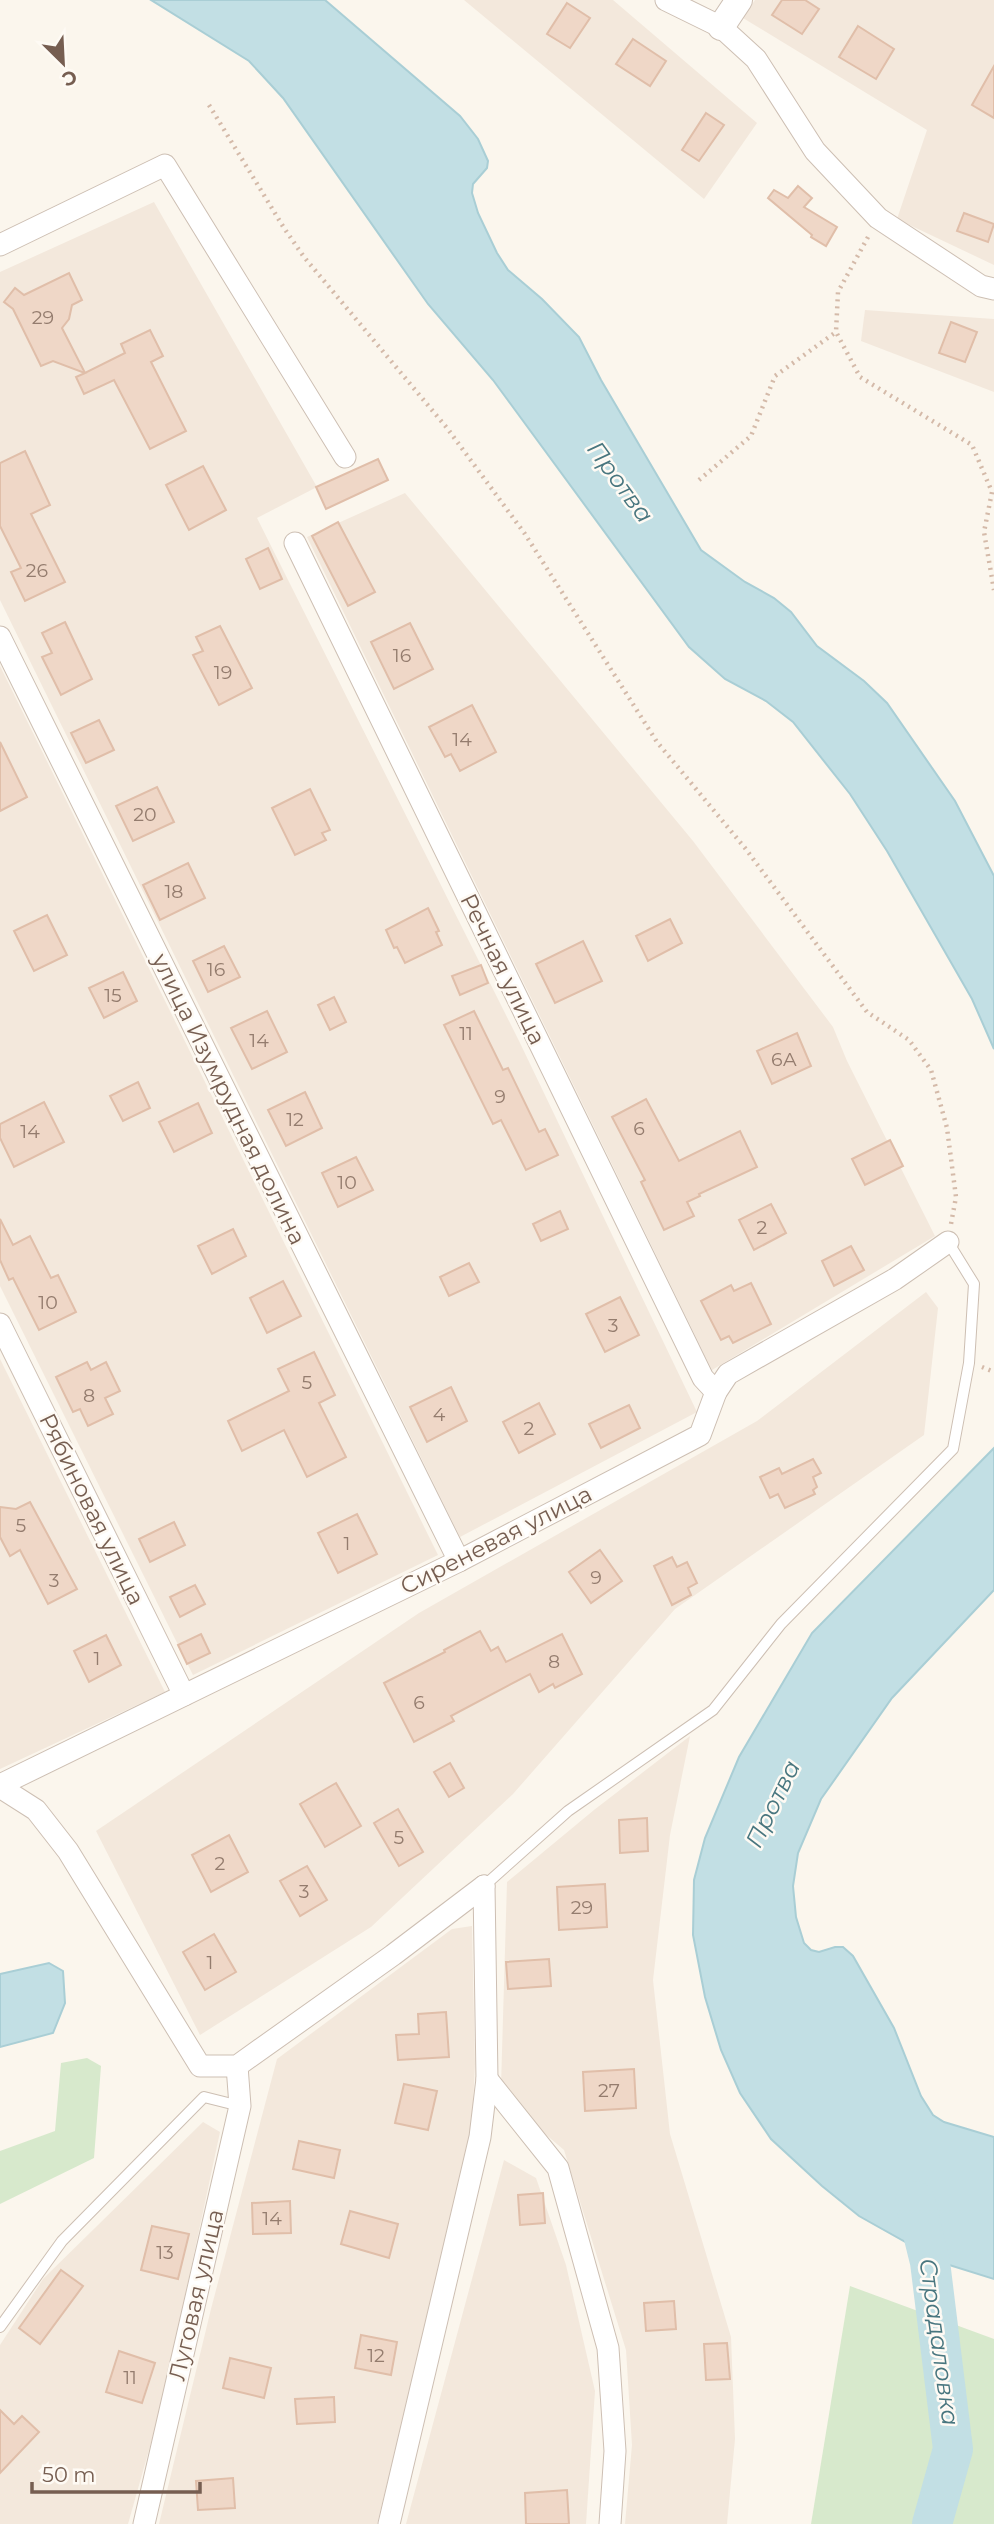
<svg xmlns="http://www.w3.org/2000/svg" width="994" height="2524" viewBox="0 0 994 2524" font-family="Montserrat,sans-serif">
<rect width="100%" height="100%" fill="#fbf6ed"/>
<g fill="#f3e8dc">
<path d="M464,0H613L757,123L704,199Z"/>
<path d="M755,0H994V265L897,219L927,130L743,18Z"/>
<path d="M154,202L317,487L257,518L520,1043L697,1412L460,1537L0,600V272Z"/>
<path d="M865,310L994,319V392L861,341Z"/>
<path d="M405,493L693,841L833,1027L847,1061L935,1236L712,1370L307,537Z"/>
<path d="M0,666L438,1555L193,1675L0,1286Z"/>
<path d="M926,1292L938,1308L924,1435L675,1609L513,1794L371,1927L200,2035L96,1831L419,1613L757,1421Z"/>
<path d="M0,1359L165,1692L0,1769Z"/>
<path d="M690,1736L670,1835L653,1980L670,2134L731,2337L735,2439L727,2524H625L632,2445L626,2350L564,2150L537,2127L501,2086L507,1882L594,1810Z"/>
<path d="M472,1926L475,2064L471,2146L377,2524H159L211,2309L277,2059L452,1929Z"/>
<path d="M203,2122L220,2132L162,2404L128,2524H0V2345L43,2279Z"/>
<path d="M504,2160L536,2178L566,2265L595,2391L586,2524H406Z"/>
</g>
<g fill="#d7e9cc">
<path d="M87,2058L101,2066L94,2158L0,2204V2151L55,2131L61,2063Z"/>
<path d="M850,2286L994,2339V2524H811Z"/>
</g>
<g fill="#c2dfe4" stroke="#a9ced5" stroke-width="2">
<path d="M151,0H325L460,116L478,139L488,161L487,168L473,184L472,193L478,213L497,253L508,270L542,299L579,337L601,380L701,550L745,582L774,598L791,612L817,646L864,681L887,703L955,801L994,876V1049L972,999L887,851L850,794L793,722L766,701L725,679L689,647L493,380L428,304L283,98L249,61Z"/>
<path d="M994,1448V1590L892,1698L821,1799L798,1853L793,1886L796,1917L804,1943L811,1950L819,1952L835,1947H843L853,1956L894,2028L921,2096L933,2115L944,2122L994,2137V2279L943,2263L859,2216L822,2186L771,2139L740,2093L721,2050L705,1997L693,1935L694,1880L705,1838L739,1757L812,1633Z"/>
<path d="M49,1963L63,1971L65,2003L53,2033L0,2047V1974Z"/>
</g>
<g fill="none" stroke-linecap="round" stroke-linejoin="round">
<path stroke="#c2dfe4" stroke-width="40" d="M915,2201L930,2262L953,2449L932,2524"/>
</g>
<g fill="#efd7c7" stroke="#e0bea9" stroke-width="2">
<path d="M782,0H805L819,9L802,34L772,15Z"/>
<path d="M567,3L590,18L570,48L547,34Z"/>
<path d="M858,26L894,49L876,79L839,57Z"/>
<path d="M633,39L666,61L650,86L616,64Z"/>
<path d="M994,66V118L972,105Z"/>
<path d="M706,113L724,125L699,161L682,150Z"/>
<path d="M798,186L812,198L804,207L837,227L826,246L811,237L812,235L768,198L774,190L788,198Z"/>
<path d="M964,213L994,224L988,242L957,231Z"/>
<path d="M69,273L82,300L72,305L69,319L62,328L85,373L125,353L121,344L150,330L163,356L151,362L186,431L150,449L114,380L84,394L76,377L85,373L53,361L41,366L13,309L4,302L15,288L24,295Z"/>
<path d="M951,322L977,332L965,362L939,353Z"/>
<path d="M25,451L50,505L31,514L65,582L25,601L11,572L21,568L0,526V463Z"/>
<path d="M378,459L388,480L326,509L316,487Z"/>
<path d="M203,466L226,510L189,530L166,485Z"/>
<path d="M338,522L375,592L348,606L312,536Z"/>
<path d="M268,548L282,579L260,589L246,559Z"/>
<path d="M65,622L92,679L61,695L42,657L52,653L42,633Z"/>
<path d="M410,623L433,669L394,689L371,642Z"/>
<path d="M220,626L252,688L219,705L193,655L203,651L196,637Z"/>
<path d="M472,705L496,752L460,771L451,754L445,757L429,727Z"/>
<path d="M99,720L114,750L86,763L71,733Z"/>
<path d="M0,742L27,797L0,811Z"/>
<path d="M157,787L174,822L133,841L116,806Z"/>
<path d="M310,789L330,830L322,833L326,840L295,855L272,808Z"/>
<path d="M188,863L205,898L160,920L143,885Z"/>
<path d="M428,908L439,931L436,932L442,945L405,963L397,947L394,948L386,930Z"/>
<path d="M47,915L67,955L34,971L14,931Z"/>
<path d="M670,919L682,943L648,961L636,936Z"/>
<path d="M583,941L602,981L555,1003L536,964Z"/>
<path d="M224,946L240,977L208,992L193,961Z"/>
<path d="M481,965L488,983L460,995L452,976Z"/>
<path d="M123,972L137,1001L104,1018L89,988Z"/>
<path d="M334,997L346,1022L330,1030L318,1005Z"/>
<path d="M267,1011L287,1052L252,1069L231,1028Z"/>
<path d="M474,1011L503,1070L508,1068L539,1132L545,1129L558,1155L526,1170L501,1120L493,1124L444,1025Z"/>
<path d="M797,1033L811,1066L772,1084L757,1051Z"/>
<path d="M138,1082L150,1108L123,1121L110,1096Z"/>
<path d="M305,1092L322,1128L286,1146L268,1110Z"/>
<path d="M646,1099L679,1161L740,1131L757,1167L699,1194L700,1196L687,1202L694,1216L664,1230L641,1182L645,1180L612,1117Z"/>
<path d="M44,1102L64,1142L14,1167L0,1138V1124Z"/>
<path d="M198,1103L212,1133L174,1152L159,1122Z"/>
<path d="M890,1140L903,1166L865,1185L852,1159Z"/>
<path d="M356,1157L373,1190L338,1207L322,1173Z"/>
<path d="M771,1204L786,1233L754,1250L739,1220Z"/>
<path d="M560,1211L568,1229L541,1241L533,1224Z"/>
<path d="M0,1219L13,1245L30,1236L51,1278L58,1275L76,1312L39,1330L13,1278L9,1280L0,1260Z"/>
<path d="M233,1229L246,1256L212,1274L198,1246Z"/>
<path d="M851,1246L864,1270L834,1286L822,1261Z"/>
<path d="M469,1263L479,1282L449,1296L440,1277Z"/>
<path d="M283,1281L301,1316L267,1333L250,1298Z"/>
<path d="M751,1283L771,1324L733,1343L729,1336L721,1340L701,1301L731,1285L734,1291Z"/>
<path d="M620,1297L639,1335L605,1352L586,1314Z"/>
<path d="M314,1352L335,1395L319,1403L346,1457L307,1477L284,1430L242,1451L228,1421L289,1391L278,1369Z"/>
<path d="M87,1362L91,1370L106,1362L120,1391L105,1398L113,1414L88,1426L80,1409L73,1412L56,1377Z"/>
<path d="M451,1387L467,1421L427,1442L410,1407Z"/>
<path d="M539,1403L555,1434L519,1453L503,1422Z"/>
<path d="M629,1405L640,1428L601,1448L589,1424Z"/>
<path d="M813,1459L821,1473L813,1477L817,1487L813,1490L815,1494L785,1508L778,1494L770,1498L760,1477L779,1468L782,1474Z"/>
<path d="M30,1502L77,1589L48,1604L20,1550L10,1556L0,1537V1507L16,1509Z"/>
<path d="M357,1514L377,1554L338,1573L318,1533Z"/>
<path d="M174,1522L185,1545L150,1562L139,1539Z"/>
<path d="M600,1550L622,1581L591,1603L569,1572Z"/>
<path d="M672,1557L677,1567L687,1562L697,1583L688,1588L691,1595L672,1605L654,1566Z"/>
<path d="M195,1585L205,1604L180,1617L170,1597Z"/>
<path d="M480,1631L491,1651L498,1647L506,1662L562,1634L582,1674L555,1688L553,1684L539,1692L530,1674L451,1716L454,1721L414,1742L384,1683L445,1652L444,1650Z"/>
<path d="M201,1634L210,1653L187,1664L178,1645Z"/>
<path d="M106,1635L121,1665L89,1682L74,1651Z"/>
<path d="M450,1763L464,1788L449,1797L434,1772Z"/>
<path d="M336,1783L361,1826L325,1847L300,1804Z"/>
<path d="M398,1809L423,1852L399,1866L374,1823Z"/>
<path d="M647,1818L648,1851L620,1853L619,1820Z"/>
<path d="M229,1835L248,1872L211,1892L192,1855Z"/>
<path d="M307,1866L327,1900L300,1916L280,1881Z"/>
<path d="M605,1884L607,1927L559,1930L557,1887Z"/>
<path d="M214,1934L236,1972L205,1990L183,1952Z"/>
<path d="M549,1959L551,1986L508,1989L506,1962Z"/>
<path d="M446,2012L449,2057L398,2060L396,2035L419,2034L418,2014Z"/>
<path d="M634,2069L636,2108L585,2111L583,2072Z"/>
<path d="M404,2084L437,2091L428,2130L395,2123Z"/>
<path d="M299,2141L340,2150L334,2178L293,2169Z"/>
<path d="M543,2193L545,2223L520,2225L518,2195Z"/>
<path d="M290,2201L291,2233L253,2234L252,2203Z"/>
<path d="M350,2211L398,2224L389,2258L341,2244Z"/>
<path d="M152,2226L189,2234L178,2279L141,2270Z"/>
<path d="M61,2270L83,2286L40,2344L19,2328Z"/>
<path d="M674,2301L676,2329L646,2331L644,2303Z"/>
<path d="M361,2335L397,2342L391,2375L355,2368Z"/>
<path d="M727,2343L730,2379L706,2380L704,2344Z"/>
<path d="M119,2351L155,2363L142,2403L106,2392Z"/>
<path d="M230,2358L271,2368L264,2398L223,2388Z"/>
<path d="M334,2397L335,2422L297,2424L295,2399Z"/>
<path d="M0,2410L14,2424L22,2416L39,2432L0,2473Z"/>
<path d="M233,2478L235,2508L198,2510L196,2481Z"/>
<path d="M567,2490L569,2524H526L525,2493Z"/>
</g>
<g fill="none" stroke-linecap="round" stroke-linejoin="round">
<g stroke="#cdbfb3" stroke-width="12">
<g id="service">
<path d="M484,1886L568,1811L713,1710L781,1624L953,1449L969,1363L974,1284L948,1242"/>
<path d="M0,2327L62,2241L204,2097L240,2106"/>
</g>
</g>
<g stroke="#cdbfb3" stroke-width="23">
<g id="minor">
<path d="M666,0L721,27L756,59L815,151L878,218L981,286L994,289"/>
<path d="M0,245L165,165L345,457"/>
<path d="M295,543L703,1378L716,1392"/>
<path d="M0,637L459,1561"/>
<path d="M0,1324L184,1695"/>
<path d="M0,1785L459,1561L700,1435L716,1392L728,1374L895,1279L948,1242"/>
<path d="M0,1787L36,1810L68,1851L200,2066H237L393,1955L484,1886"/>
<path d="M487,2079L558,2168L608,2348L615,2451L610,2524"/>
<path d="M144,2524L240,2106L237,2066"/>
<path d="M389,2524L480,2137L487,2079L484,1886"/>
</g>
</g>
<g stroke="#cdbfb3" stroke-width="28">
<path id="tertiary" d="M721,27L739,0"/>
</g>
<g stroke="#d4baa9" stroke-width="4.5" stroke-dasharray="2 5" stroke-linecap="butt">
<path d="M209,105L284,228L304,257L447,428L525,534L657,742L745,848L867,1012L909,1040L931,1070L947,1128L956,1197L951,1224"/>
<path d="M868,237L838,292L836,332L860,377L972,445L992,492L984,532L994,590"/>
<path d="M699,480L751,436L775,376L836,332"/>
<path d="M982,1367L994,1372"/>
</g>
<use href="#service" stroke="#fff" stroke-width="10"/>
<use href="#minor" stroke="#fff" stroke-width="21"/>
<use href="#tertiary" stroke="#fff" stroke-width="26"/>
</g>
<g text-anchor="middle" stroke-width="5" stroke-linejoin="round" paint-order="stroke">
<g font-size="19" fill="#947c6e">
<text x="43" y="324">29</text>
<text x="37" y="577">26</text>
<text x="402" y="662">16</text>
<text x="223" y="679">19</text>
<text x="462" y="746">14</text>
<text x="145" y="821">20</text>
<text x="174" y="898">18</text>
<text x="216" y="976">16</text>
<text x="113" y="1002">15</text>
<text x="466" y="1040">11</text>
<text x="259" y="1047">14</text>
<text x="784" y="1066">6А</text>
<text x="500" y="1103">9</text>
<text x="295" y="1126">12</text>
<text x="639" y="1135">6</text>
<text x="30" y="1138">14</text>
<text x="347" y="1189">10</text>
<text x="762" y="1234">2</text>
<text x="48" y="1309">10</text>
<text x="613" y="1332">3</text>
<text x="307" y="1389">5</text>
<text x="89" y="1402">8</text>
<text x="439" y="1421">4</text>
<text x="529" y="1435">2</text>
<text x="21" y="1532">5</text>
<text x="347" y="1550">1</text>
<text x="596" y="1584">9</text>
<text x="54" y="1587">3</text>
<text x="97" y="1665">1</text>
<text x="554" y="1668">8</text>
<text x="419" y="1709">6</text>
<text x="399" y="1844">5</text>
<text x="220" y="1870">2</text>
<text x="304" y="1898">3</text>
<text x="582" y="1914">29</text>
<text x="210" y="1969">1</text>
<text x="609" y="2097">27</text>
<text x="272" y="2225">14</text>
<text x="165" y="2259">13</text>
<text x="376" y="2362">12</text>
<text x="130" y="2384">11</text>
</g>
<g font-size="23" fill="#765e51" stroke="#fefaf4">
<text transform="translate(503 969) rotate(64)" y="8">Речная улица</text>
<text transform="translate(229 1099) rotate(64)" y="8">улица Изумрудная долина</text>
<text transform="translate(92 1509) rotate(64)" y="8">Рябиновая улица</text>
<text transform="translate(496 1540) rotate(-27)" y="8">Сиреневая улица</text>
<text transform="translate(196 2295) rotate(-77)" y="8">Луговая улица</text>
</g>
<g font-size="24" font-style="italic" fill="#48767f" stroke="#fefaf4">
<text transform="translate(620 482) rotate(54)" y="8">Протва</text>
<text transform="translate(773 1804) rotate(-64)" y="8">Протва</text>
<text transform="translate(939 2342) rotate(82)" y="8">Страдаловка</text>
</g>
</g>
<g transform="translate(63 63) rotate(156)" stroke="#fefaf4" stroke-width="5" paint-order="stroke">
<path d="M0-5L12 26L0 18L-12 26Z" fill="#765e51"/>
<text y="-10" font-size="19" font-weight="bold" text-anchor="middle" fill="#765e51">С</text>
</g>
<path d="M32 2482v10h168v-10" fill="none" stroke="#765e51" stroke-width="3.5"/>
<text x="42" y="2482" font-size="21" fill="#765e51" stroke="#fefaf4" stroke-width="5" paint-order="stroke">50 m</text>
</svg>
